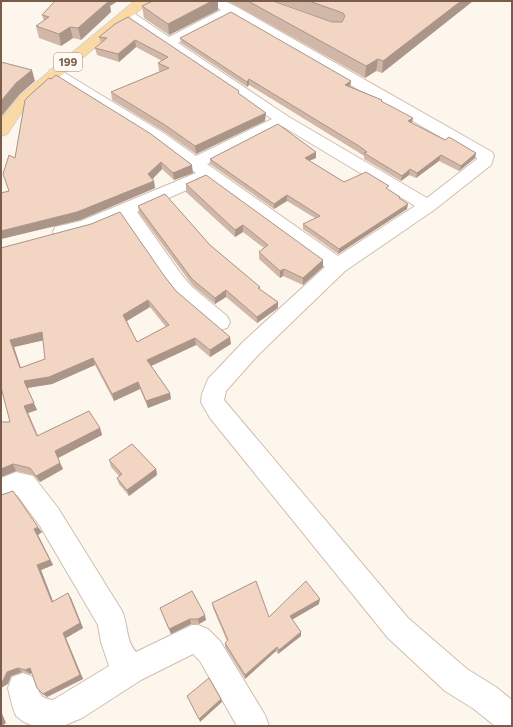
<svg xmlns="http://www.w3.org/2000/svg" width="513" height="727" viewBox="0 0 513 727" font-family="Commissioner,sans-serif">
<rect width="100%" height="100%" fill="#fdf6ec"/>
<g fill="none" stroke-linecap="round" stroke-linejoin="round">
<g stroke="#d1beb0" stroke-width="2">
<g id="minor">
<path d="M208,1H225L237,7L492,152L494,156L491,165L434,210L345,271L259,354L226,391L224,400L408,618L467,669L496,687L512,700V726H495L474,709L445,691L388,638L210,418L201,402L202,394L208,379L243,342L325,267L207,181L137,212L181,274L192,287L227,316L230,322L227,328L220,330L213,328L178,297L167,284L122,218C105,225 74,242 55,237L53,232L55,227L81,221L196,173L153,140L50,76L48,73L50,70L55,69L60,70L165,134L196,156L272,119L122,18L120,15L122,12H132L169,37L221,10ZM231,16L477,158V159L427,198L289,117L178,43ZM282,126L415,206L338,256L207,164Z"/>
<path d="M16,472L33,476L58,508L122,611C128,625 126,641 136,652L192,625H198L208,629L220,641L265,715L269,726H237L200,661L193,654L141,680L82,718L63,726H34L24,722L16,716L12,705L8,688L12,677L23,673L34,677C39,690 37,698 53,700L109,666L101,642L98,625L40,526L17,495L1,501V478Z"/>
</g>
</g>
<g stroke="#dad1cd" stroke-width="2">
<path id="major" d="M135,1H150L31,101L21,113L7,134L1,136V119L21,95Z"/>
</g>
<use href="#minor" fill="#fff" fill-rule="evenodd"/>
<use href="#major" fill="#fbd9a5" fill-rule="evenodd"/>
</g>
<g fill="#d1b7a8" fill-rule="evenodd">
<path d="M228,1H273L332,22H333L275,1H473L382,73L376,71L365,78Z"/>
<path d="M110,6L111,12L81,40L73,38L61,46L39,38L36,26L44,21L42,15Z"/>
<path d="M142,6L218,10L169,35L144,18Z"/>
<path d="M115,24L239,94L265,121L196,154L166,133L112,100L111,92L161,71H159L158,63L162,61L136,47L119,62L97,55L95,48L101,43L99,37Z"/>
<path d="M180,38L351,81L350,86L382,100L381,102L412,123L445,140L476,153L475,158L459,171L439,161L416,178L409,175L401,181L364,159V156L358,152L249,85L247,87L181,43Z"/>
<path d="M25,100L193,173L174,180L162,169L153,179L155,188L80,220L1,239V206L9,191Z"/>
<path d="M316,152V158L309,161L344,182L388,190L400,198L407,209L338,254L303,229V224L315,218L287,201L274,209L210,164V159Z"/>
<path d="M186,184L323,267L303,285L283,276L280,278L259,259V252L264,248L243,232L235,237L186,192Z"/>
<path d="M138,206L210,245L260,287V290L278,302V308L257,323L226,297L215,304L193,286L139,213Z"/>
<path d="M1,248L165,277L176,291L231,344L210,357L196,345L151,366L170,393L171,399L148,408L140,389L114,401L95,365L52,384L27,388L37,410L28,413L38,436L100,428L102,435L58,458L63,469L40,482L33,475L16,471L1,477V422H10ZM150,307L166,327L137,342L127,321ZM43,340L45,359L21,368L14,347Z"/>
<path d="M109,460L156,469L157,475L129,496L119,484L117,478L119,476L111,467Z"/>
<path d="M1,495L42,532L38,535L53,565L41,570L53,601L71,598L83,628L66,638L83,679L47,697L37,688L32,673L30,674L22,672L11,676L8,684Z"/>
<path d="M212,603L269,617L319,604L292,619L301,636L278,654L276,651L245,679L225,647V643L227,641L213,608Z"/>
<path d="M160,608L206,620L199,624H191L171,634Z"/>
</g>
<g fill="#aa9588">
<path d="M100,1H118L110,6L111,12L81,40L78,28Z"/>
<path d="M212,1H218V10L169,35L168,24Z"/>
<path d="M461,1H473L382,73L383,61Z"/>
<path d="M70,27L73,38L61,46L59,34Z"/>
<path d="M135,40L136,47L119,62L118,54Z"/>
<path d="M378,59L376,71L365,78L366,66Z"/>
<path d="M32,70L35,81L20,94L1,117V101L16,83Z"/>
<path d="M249,79V85L247,87V82Z"/>
<path d="M351,81L350,86L345,85Z"/>
<path d="M266,113L265,121L196,154L195,146Z"/>
<path d="M413,118L412,123L408,121Z"/>
<path d="M316,152V158L304,163L305,158Z"/>
<path d="M476,153L475,158L459,171L461,166Z"/>
<path d="M441,155L439,161L416,178L417,173Z"/>
<path d="M161,162L162,169L150,181L148,174Z"/>
<path d="M192,165L193,173L174,180L173,173Z"/>
<path d="M410,169L409,175L401,181L402,176Z"/>
<path d="M154,181L155,188L80,220L1,239V231Z"/>
<path d="M287,195V201L274,209V204Z"/>
<path d="M408,204L407,209L338,254L339,249Z"/>
<path d="M243,225V232L235,237V230Z"/>
<path d="M323,260V267L303,285V278Z"/>
<path d="M284,269L283,276L280,278V271Z"/>
<path d="M226,290V297L215,304V298Z"/>
<path d="M148,300L150,307L125,322L123,315Z"/>
<path d="M278,302V308L257,323V317Z"/>
<path d="M42,332L45,340L14,347L23,375L20,368L10,340Z"/>
<path d="M230,337L231,344L210,357V350Z"/>
<path d="M195,338L196,345L149,367L147,360Z"/>
<path d="M93,358L95,365L52,384L27,388L37,410L28,413L41,442L24,406V381Z"/>
<path d="M138,382L140,389L114,401L112,394Z"/>
<path d="M170,393L171,399L148,408L146,401Z"/>
<path d="M100,428L102,435L58,458L55,451Z"/>
<path d="M60,463L63,469L40,482L36,476Z"/>
<path d="M13,464L16,471L1,477V469Z"/>
<path d="M156,469L157,475L129,496L127,490Z"/>
<path d="M38,527L42,532L38,535L53,565L41,570L55,607L52,602L37,565L34,529Z"/>
<path d="M68,593L71,598L83,628L66,638L83,679L47,697L43,694L63,633Z"/>
<path d="M320,599L319,604L290,621V616Z"/>
<path d="M205,615L206,620L199,624L198,619Z"/>
<path d="M190,619L191,624L171,634L169,629Z"/>
<path d="M301,632V636L278,654L279,650Z"/>
<path d="M277,647L276,651L245,679V675Z"/>
<path d="M18,668L22,672L11,676L8,684L1,688V682L7,672Z"/>
<path d="M30,668L35,671L30,674L25,670Z"/>
<path d="M221,699L222,702L200,722L199,719Z"/>
<path d="M1,711L6,723L2,726H1Z"/>
</g>
<g fill="#f3d5c3" stroke="#aa9588" fill-rule="evenodd">
<path d="M55,1H109L78,28L70,27L59,34L36,26L49,17L42,15Z"/>
<path d="M153,1H212L168,24L142,6Z"/>
<path d="M248,1H273L332,22H342L345,16L343,13L309,1H461L383,61L378,59L366,66Z"/>
<path d="M231,12L351,81L345,85L382,100L381,101L413,118L408,121L445,140L449,137L476,153L461,166L441,155L417,173L410,169L402,176L364,153L367,152L359,146L249,79L247,82L180,38Z"/>
<path d="M128,17L239,91L238,93L266,113L195,146L165,125L111,92L169,68L158,63L168,57L135,40L118,54L95,48L107,38L99,37L115,24Z"/>
<path d="M1,62L32,70L16,83L1,101Z"/>
<path d="M56,75L151,134L192,165L173,173L161,162L148,174L154,181L77,212L1,231V193L9,191L3,174L9,155L15,158L25,100L30,95L49,78L51,79Z"/>
<path d="M278,124L316,152L305,158L344,182L366,172L389,186L386,188L400,197L399,198L408,204L339,249L303,224L320,216L287,195L274,204L210,159Z"/>
<path d="M206,175L323,260L303,278L284,269L280,271L259,252L268,245L243,225L235,230L186,184Z"/>
<path d="M165,194L210,245L260,287L258,288L278,302L257,317L226,290L215,298L192,279L138,206Z"/>
<path d="M120,212L165,277L176,291L230,337L210,350L195,338L147,360L170,393L146,401L138,382L112,394L93,358L49,377L24,381L34,403L24,406L37,436L89,411L100,428L55,451L60,463L36,476L30,468L13,464L1,469V422H10L1,387V248L91,224ZM148,300L169,325L137,342L123,315ZM42,332L45,359L20,368L10,340Z"/>
<path d="M132,444L156,469L127,490L117,478L122,474L109,460Z"/>
<path d="M13,491L38,527L34,529L50,560L37,565L52,602L68,593L80,623L63,633L80,675L43,694L37,688L30,668L25,670L18,668L7,672L3,681L1,682V495Z"/>
<path d="M256,581L269,617L306,581L320,599L290,616L301,632L279,650L277,647L245,675L225,643L228,640L212,603Z"/>
<path d="M192,591L205,615L198,619H190L169,629L160,608Z"/>
<path d="M209,678L221,699L199,719L187,696Z"/>
</g>
<g text-anchor="middle" stroke-width="3.5" stroke-linejoin="round" paint-order="stroke">
<rect fill="#fffaf3" stroke="#a28b7f" stroke-width="1" x="54" y="53" width="28" height="18" rx="3"/>
<g font-size="11" font-weight="bold" fill="#7a5c4d">
<text x="68" y="66">199</text>
</g>
</g>
<rect width="513" height="727" fill="none" stroke="#7a5c4d" stroke-width="4"/>
</svg>
